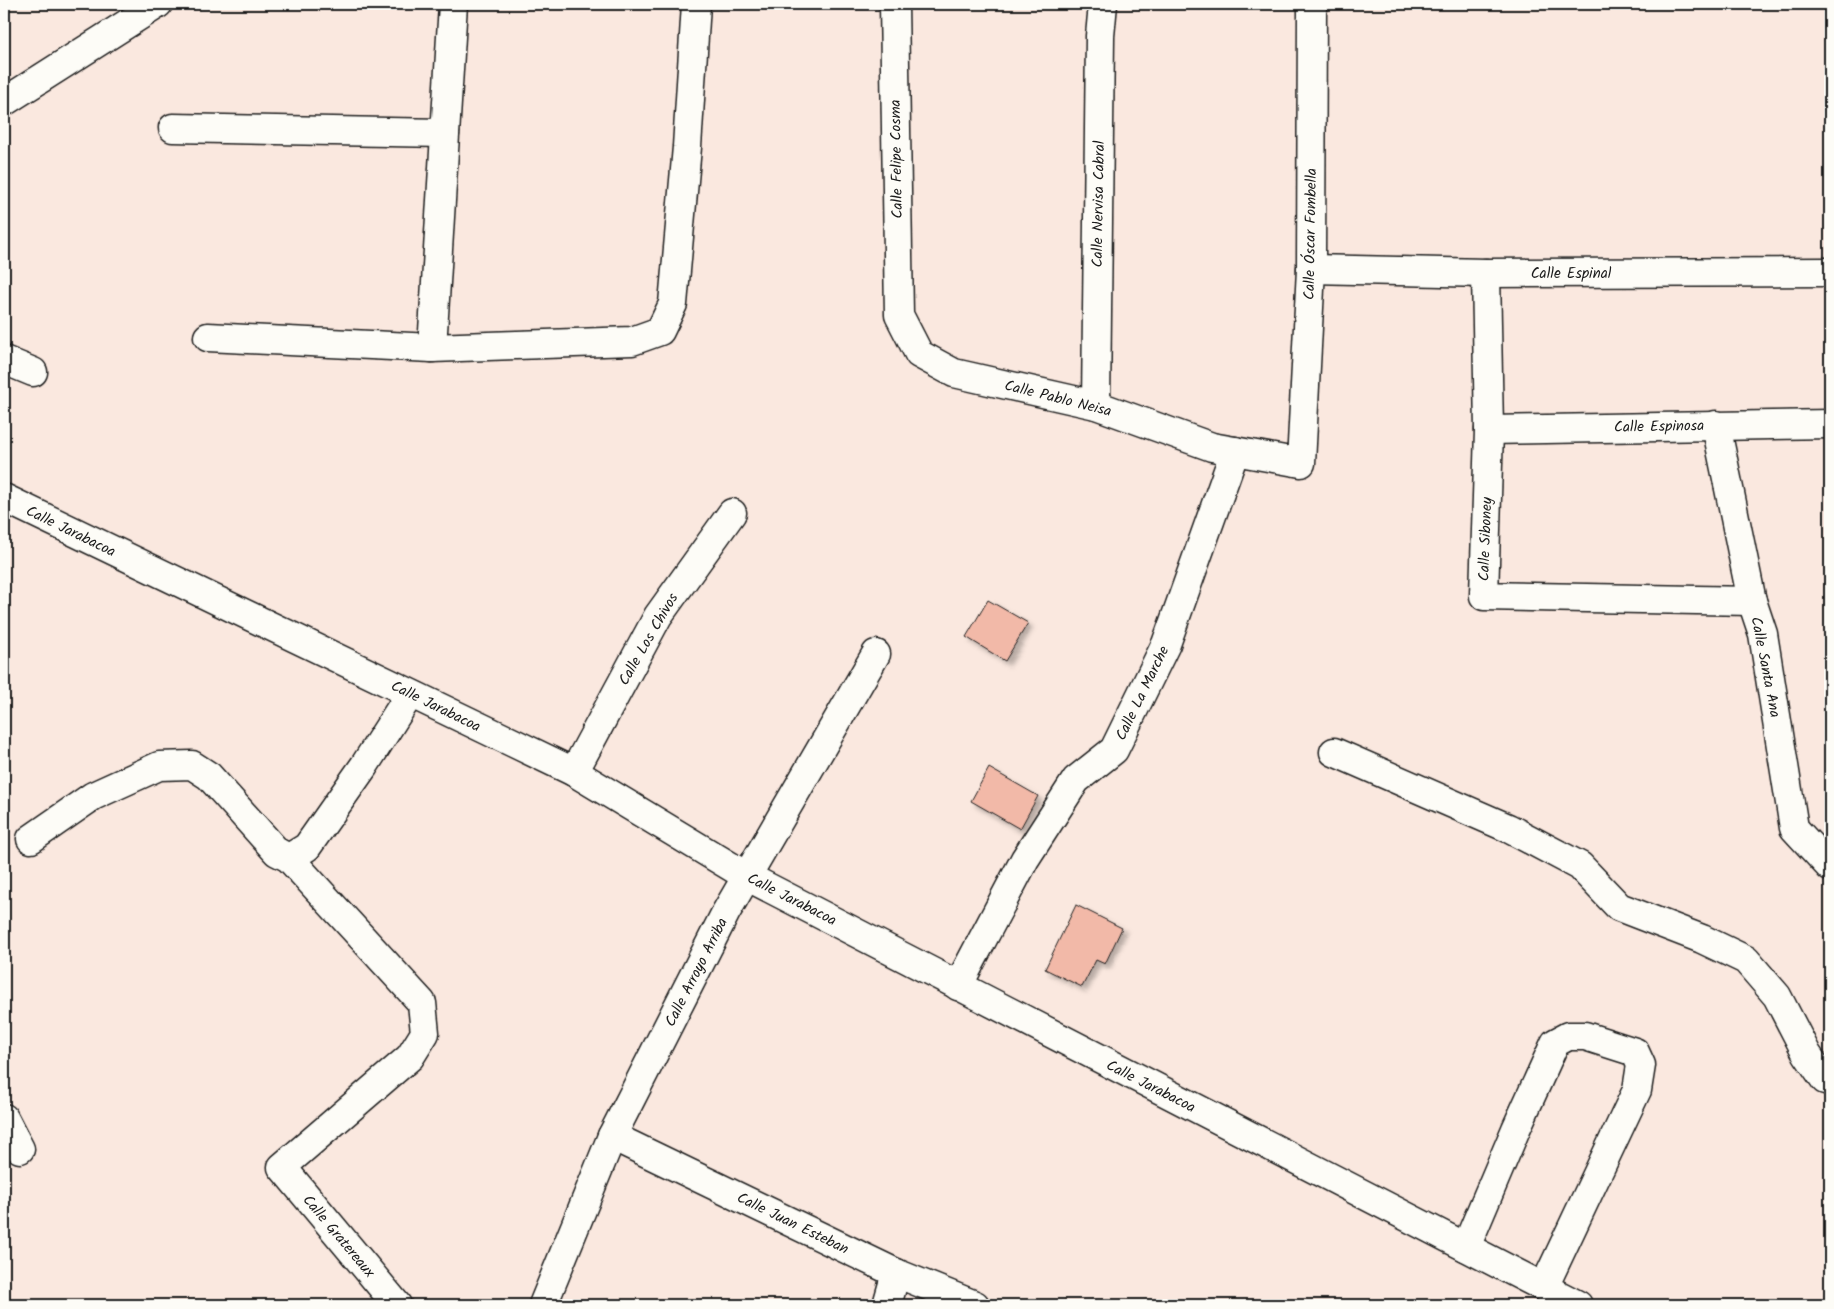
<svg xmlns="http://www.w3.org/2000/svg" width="1834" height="1309" viewBox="0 0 1834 1309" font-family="Kalam,sans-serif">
<defs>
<filter id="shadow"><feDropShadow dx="4.5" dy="4.5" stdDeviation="2.5" flood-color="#0004"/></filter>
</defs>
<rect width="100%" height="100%" fill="#fae8df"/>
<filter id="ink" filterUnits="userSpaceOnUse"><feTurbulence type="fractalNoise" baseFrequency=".02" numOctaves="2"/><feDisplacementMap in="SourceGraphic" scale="10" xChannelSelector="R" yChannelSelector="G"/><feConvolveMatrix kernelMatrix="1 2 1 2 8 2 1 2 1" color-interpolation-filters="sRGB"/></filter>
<g filter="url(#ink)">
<g fill="#f2b9a8" stroke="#1c1c1c" filter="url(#shadow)">
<path d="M988,600L1028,623L1005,661L966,637Z"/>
<path d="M989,768L1038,796L1020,829L971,801Z"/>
<path d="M1076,905L1122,928L1105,964L1096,960L1082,987L1045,969Z"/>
</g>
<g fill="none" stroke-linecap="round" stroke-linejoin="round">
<g stroke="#1c1c1c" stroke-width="31">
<g id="street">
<path d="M894,4L899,315L919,354L954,373L1096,405L1212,447L1301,463L1311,269L1312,4"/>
<path d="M4,102L158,4"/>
<path d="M173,128L445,133"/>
<path d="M1311,269L1486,273L1830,272"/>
<path d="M1486,273L1489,430L1484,596L1752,601"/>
<path d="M208,337L432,348L632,341L660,331L673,304L687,147L696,4"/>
<path d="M432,348L453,4"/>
<path d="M4,360L33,372"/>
<path d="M1096,405L1100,36L1103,4"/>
<path d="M1716,425L1752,601L1763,634L1794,828L1830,867"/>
<path d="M1489,430L1830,424"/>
<path d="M4,498L574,772L748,877L1578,1305"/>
<path d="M1334,752L1508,828L1580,866L1619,907L1702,939L1746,960L1777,996L1807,1054L1825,1080L1830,1073"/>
<path d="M574,772L658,616L732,513"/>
<path d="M31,839L93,796L159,766L192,765L209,776L277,852L289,858L422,1003L425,1033L410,1057L282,1167L397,1305"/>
<path d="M289,858L307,847L364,766L410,694"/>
<path d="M958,986L1025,859L1076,780L1114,750L1166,644L1235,451"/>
<path d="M4,1118L20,1149"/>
<path d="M612,1136L896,1273L975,1305"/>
<path d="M1466,1247L1516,1129L1555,1043L1568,1036H1585L1635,1052L1641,1065L1637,1090L1544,1287"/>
<path d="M543,1305L612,1136L726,912L876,654"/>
<path d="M887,1305L896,1273"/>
</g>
</g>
<use href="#street" stroke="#fdfcf7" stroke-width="28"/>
</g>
</g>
<g text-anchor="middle" stroke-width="4" stroke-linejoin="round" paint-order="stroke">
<g font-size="15" fill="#1c1c1c" stroke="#fdfcf7">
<text transform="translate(896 159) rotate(-91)" y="5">Calle Felipe Cosma</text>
<text transform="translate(1098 204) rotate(-89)" y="5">Calle Nervisa Cabral</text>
<text transform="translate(1310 234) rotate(-89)" y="5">Calle Óscar Fombella</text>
<text x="1571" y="278">Calle Espinal</text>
<text transform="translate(1058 398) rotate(14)" y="5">Calle Pablo Neisa</text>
<text transform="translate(1659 426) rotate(-1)" y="5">Calle Espinosa</text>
<text transform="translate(71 531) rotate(26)" y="5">Calle Jarabacoa</text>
<text transform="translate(1485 539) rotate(-88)" y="5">Calle Siboney</text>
<text transform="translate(648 639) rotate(-60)" y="5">Calle Los Chivos</text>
<text transform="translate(1766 667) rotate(79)" y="5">Calle Santa Ana</text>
<text transform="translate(1142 693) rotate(-64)" y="5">Calle La Marche</text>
<text transform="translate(436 706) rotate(26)" y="5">Calle Jarabacoa</text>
<text transform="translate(792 899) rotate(27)" y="5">Calle Jarabacoa</text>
<text transform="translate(696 972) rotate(-63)" y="5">Calle Arroyo Arriba</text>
<text transform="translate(1151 1086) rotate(27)" y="5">Calle Jarabacoa</text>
<text transform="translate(793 1223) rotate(26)" y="5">Calle Juan Esteban</text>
<text transform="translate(339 1236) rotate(50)" y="5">Calle Gratereaux</text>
</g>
</g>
<rect width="1834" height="1309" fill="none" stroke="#fdfcf7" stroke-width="20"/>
<rect x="10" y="10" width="1814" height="1289" fill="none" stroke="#1c1c1c" stroke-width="2" filter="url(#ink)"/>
</svg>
